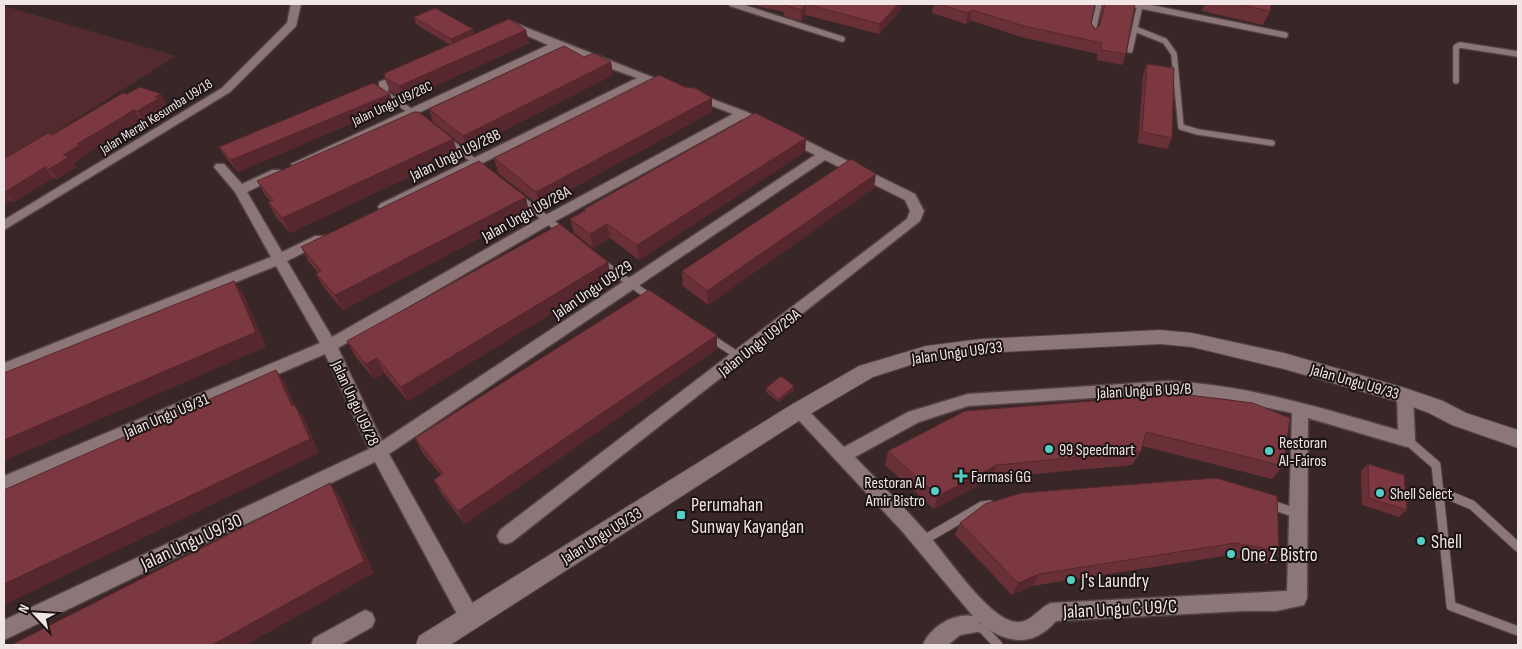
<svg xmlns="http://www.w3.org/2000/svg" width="1522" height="649" viewBox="0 0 1522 649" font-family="'Sofia Sans Condensed',sans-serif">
<rect width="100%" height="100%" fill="#392728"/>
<path fill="#532b2f" d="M4,6L176,56L4,164Z"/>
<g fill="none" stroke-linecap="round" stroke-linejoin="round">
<g stroke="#524244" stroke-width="8">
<g id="service-far2">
<path d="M732,4L842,39"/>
<path d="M1132,4L1285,35"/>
<path d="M1135,29L1165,41L1174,54L1181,127L1198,132L1272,143"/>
<path d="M1092,35L1099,4"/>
<path d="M1130,50L1140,5"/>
<path d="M1456,81V47L1460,45L1518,54"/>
<path d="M383,92L416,115"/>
<path d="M449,141L479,165"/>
</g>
</g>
<g stroke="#524244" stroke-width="9">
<g id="service-far1">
<path d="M521,199L563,232"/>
<path d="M601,262L651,298"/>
<path d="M708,336L740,357"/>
</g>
</g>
<g stroke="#524244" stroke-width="11">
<g id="service">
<path d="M1407,440L1436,465L1451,606L1518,631"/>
<path d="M1439,491L1472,505L1518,547"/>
<path d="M1269,504L1299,514"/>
<path d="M922,541L982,506L990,505"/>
<path d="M970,625L983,629L998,645"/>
</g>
</g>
<g stroke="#524244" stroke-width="3">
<g id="minor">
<path d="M291,4H301L296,26L230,92L4,230V220L222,88L287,23Z"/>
<path d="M512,22L675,86L669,89L647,82L385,211L380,210L378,207L380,204L637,78L557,49L301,167L297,168L291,164L548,45L512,29L507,30L502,27Z"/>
<path d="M404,72L410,75L408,77L389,86L387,94H379V82Z"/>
<path d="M693,92L747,112L772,126L770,129H762L743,119L552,223L338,348L382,441L815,155L785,140L783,137L785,134H793L915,194L924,211L920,221L512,542L506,544L500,542L497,536L500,530L907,219L910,211L905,200L825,160L389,454L477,611L480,618L477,625L470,628L463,625L375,462L4,640V620L369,449L325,354L4,492V476L320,343L276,266L4,375V363L271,257L235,192L214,167L216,164H224L242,184L272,170H280L282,173L280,176L247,192L282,252L315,236H325L327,239L325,242L287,261L332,337L542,217L733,114L689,97L687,95Z"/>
<path d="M1168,381C1248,385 1322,408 1398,430L1397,396L1399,391L1405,390L1411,391L1413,396L1415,440L1413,445L1407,447L1308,418L1307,598L1304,605L1276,611H1242L1056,621C1032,649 1004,643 979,622L977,632L960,635L948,645H923C929,628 954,612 973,616L901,530L790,411L792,406L798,404L804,406L844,447L908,412L968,394ZM1168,393L1227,399L1292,413L1287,591L1051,603C1038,608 1032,623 1016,622C988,619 945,553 926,532C903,506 879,482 855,457L919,422L968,406Z"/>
<path d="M365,610L372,613L375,620L372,627L340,645H311L314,638Z"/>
</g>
</g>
<g stroke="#524244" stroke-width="2">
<path id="tertiary" d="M1160,330L1192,333L1284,353L1405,388L1443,401L1466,413L1518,430V448L1452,425L1429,413L1402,403L1284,369L1192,347L1160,344L981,353L926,360L873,377L805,417L450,645H416L419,636L791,405L859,366L926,346L981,339Z"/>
</g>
<use href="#service-far2" stroke="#8c7677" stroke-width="5.5"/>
<use href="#service-far1" stroke="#8c7677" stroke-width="7"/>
<use href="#service" stroke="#8c7677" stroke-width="9"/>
<use href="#minor" fill="#8c7677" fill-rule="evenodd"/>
<use href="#tertiary" fill="#8c7677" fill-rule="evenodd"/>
</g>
<g fill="#6a3037">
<path d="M747,4H901L900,11L879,34L806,15L801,21L784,16V12Z"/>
<path d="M934,4H1095L1091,23L1095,29L1099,26L1103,4H1135L1126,54L1122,65L1097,60L1098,54L1021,37L970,20L966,24L932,13Z"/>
<path d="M1205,4H1271L1270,11L1263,25L1202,11Z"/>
<path d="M414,17L474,35L526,30L529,43L404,100L390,91L384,77L450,45L416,24Z"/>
<path d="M584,57L611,62L613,75L467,149L433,122L429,109Z"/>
<path d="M1147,64L1172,138L1167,149L1138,143L1143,75Z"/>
<path d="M685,87L712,98V112L540,206L498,173L494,158Z"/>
<path d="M127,94L167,104L163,106L165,108L143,121L140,120L86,154L87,155L73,164L76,167L57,179L53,178L14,202L11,201L4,206V159L52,135Z"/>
<path d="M390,94L394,105L238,172L226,158L219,147Z"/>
<path d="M806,138L805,152L639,260L610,238L593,248L574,233L570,219L585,211L584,209Z"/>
<path d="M453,139L458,154L290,233L276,217L268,202L270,201L265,195L257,181Z"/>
<path d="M874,188L708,305L683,286L682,271Z"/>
<path d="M529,212L343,310L324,288L316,274L318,273L309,262L301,247Z"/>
<path d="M611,277L408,401L384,373L374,379L355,356L347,341Z"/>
<path d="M717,349L465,524L441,493L434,480L441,475L422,452L415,438Z"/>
<path d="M766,388L794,390L779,402L766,392Z"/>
<path d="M1180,394L1283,466L1272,479L1142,446L1141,451L1132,465L992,478L934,509L885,465L888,451Z"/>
<path d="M1368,464L1407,510L1399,517L1362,505L1361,471Z"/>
<path d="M1021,493L1279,551L1267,564L1224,556L1032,586L1012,595L955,535L960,523Z"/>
</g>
<g fill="#56272d">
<path d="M806,4V15L801,21V10Z"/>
<path d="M898,4H901L900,11L879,34L880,24Z"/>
<path d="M972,10L970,20L966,24L968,13Z"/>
<path d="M473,29L475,37L453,47L451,39Z"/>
<path d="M526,30L529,43L404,100L399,86Z"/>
<path d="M611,62L613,75L467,149L463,136Z"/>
<path d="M161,94L167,104L163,106L165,108L143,121L137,111L155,97Z"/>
<path d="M390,94L394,105L238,172L231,160Z"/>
<path d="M712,98V112L540,206L536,192Z"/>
<path d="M134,110L140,120L86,154L87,155L73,164L76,167L57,179L49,169L63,155L77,144Z"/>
<path d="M806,138L805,152L639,260L637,245Z"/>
<path d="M453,139L458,154L290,233L282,218Z"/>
<path d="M45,167L53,178L14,202L5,192Z"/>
<path d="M876,174L874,188L708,305L707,291Z"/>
<path d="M4,193L11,201L4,206Z"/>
<path d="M526,197L529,212L343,310L335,295Z"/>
<path d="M607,224L610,238L593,248L590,234Z"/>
<path d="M608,262L611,277L408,401L401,387Z"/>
<path d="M234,281L244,295L266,347L4,461V440Z"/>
<path d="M717,335V349L465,524L458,511Z"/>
<path d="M377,358L384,373L374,379L366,364Z"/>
<path d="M276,370L286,384L301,420L292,406Z"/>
<path d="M794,386V390L779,402V399Z"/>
<path d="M295,405L305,419L319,453L4,605V584Z"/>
<path d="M997,465L992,478L934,509L938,496Z"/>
<path d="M330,483L340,497L374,573L246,645H212Z"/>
<path d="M1039,574L1032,586L1012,595L1018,583Z"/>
</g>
<g fill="#7b3840" stroke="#56272d">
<path d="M785,4H898L880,24L806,4L801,10L784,5Z"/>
<path d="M938,4H1095L1091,23L1095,29L1100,25L1105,4H1135L1126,54L1101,50L1102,43L1024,26L972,10L968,13Z"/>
<path d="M1236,4H1271L1270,11Z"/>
<path d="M435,8L473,29L451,39L414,17Z"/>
<path d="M509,19L526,30L399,86L384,77L385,73Z"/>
<path d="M564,46L584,57L594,53L611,62L463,136L429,109Z"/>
<path d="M1147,64L1174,68L1172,138L1142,132Z"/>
<path d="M659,75L685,87L695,88L712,98L536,192L494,158Z"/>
<path d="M373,83L390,94L231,160L219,147Z"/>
<path d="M140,87L161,94L155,97L159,98L137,111L134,110L77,144L80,145L63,155L69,157L49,169L45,167L5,192H4V159L48,133L52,135L123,93L127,94Z"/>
<path d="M414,112H419L453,139L282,218L268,202L273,200L257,181Z"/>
<path d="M755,113L806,138L637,245L607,224L590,234L570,219L586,210L584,209Z"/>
<path d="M851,159L876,174L707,291L682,271Z"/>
<path d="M479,161L526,197L335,295L316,274L321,271L301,247Z"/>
<path d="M560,224L608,262L401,387L377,358L366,364L347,341Z"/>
<path d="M234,281L256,332L4,440V373Z"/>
<path d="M649,290L717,335L458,511L434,480L443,473L415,438Z"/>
<path d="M276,370L292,406L295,405L310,439L4,584V490Z"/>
<path d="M781,376L794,386L779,399L766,388Z"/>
<path d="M1180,394L1253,403L1290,418L1283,466L1146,432L1141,451L997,465L938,496L888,451L965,411Z"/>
<path d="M1368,464L1404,475L1407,510L1369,498Z"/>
<path d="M1216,478L1277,496L1279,551L1235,543L1039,574L1018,583L960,523L985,504L1021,493Z"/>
<path d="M330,483L364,561L212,645H11Z"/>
</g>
<g fill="#55cec5" stroke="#1b1213" stroke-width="2">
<circle cx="1049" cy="449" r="5"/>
<circle cx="1269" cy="451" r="5"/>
<path d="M958.5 468.5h5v5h5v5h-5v5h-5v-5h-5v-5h5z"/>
<circle cx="935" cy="491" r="5"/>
<circle cx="1380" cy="493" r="5"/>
<rect x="676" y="510" width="10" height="10" rx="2.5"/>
<circle cx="1421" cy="541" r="5"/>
<circle cx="1231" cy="554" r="5"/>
<circle cx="1071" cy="580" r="5"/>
</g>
<g text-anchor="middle" stroke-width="4" stroke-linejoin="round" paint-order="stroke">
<g font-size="14" fill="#f1e5e5" stroke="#1b1213">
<text transform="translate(392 103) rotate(-25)" y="5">Jalan Ungu U9/28C</text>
<text transform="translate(156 116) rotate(-32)" y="5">Jalan Merah Kesumba U9/18</text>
</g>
<g font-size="16" fill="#f1e5e5" stroke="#1b1213">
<text transform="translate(455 154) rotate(-26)" y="6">Jalan Ungu U9/28B</text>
<text transform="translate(526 213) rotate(-29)" y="6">Jalan Ungu U9/28A</text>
<text transform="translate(592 289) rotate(-34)" y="6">Jalan Ungu U9/29</text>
<text transform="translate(759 342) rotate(-38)" y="6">Jalan Ungu U9/29A</text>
<text transform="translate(957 352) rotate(-8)" y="6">Jalan Ungu U9/33</text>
<text transform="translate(1355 381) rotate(16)" y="6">Jalan Ungu U9/33</text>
<text transform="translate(1144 390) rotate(-3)" y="6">Jalan Ungu B U9/B</text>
<text transform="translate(356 403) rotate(65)" y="6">Jalan Ungu U9/28</text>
<text transform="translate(166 415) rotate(-23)" y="6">Jalan Ungu U9/31</text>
<text transform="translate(601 535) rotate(-32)" y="6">Jalan Ungu U9/33</text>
</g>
<g font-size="16" fill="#f1e5e5" stroke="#1b1213" text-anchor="start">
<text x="1279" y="448">Restoran<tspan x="1279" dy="18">Al-Fairos</tspan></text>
<text x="1059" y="455">99 Speedmart</text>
<text x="971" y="482">Farmasi GG</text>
<text x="925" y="488" text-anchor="end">Restoran Al<tspan x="925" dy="18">Amir Bistro</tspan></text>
<text x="1390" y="499">Shell Select</text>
</g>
<g font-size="19" fill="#f1e5e5" stroke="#1b1213" text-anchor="start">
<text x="691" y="511">Perumahan<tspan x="691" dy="22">Sunway Kayangan</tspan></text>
<text x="1431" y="548">Shell</text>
<text x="1241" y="561">One Z Bistro</text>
<text x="1081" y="587">J's Laundry</text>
</g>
<g font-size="19" fill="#f1e5e5" stroke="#1b1213">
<text transform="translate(191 541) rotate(-25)" y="7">Jalan Ungu U9/30</text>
<text transform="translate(1120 608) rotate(-3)" y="7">Jalan Ungu C U9/C</text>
</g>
</g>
<rect width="1522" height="649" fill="none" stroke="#f1e5e5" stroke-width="10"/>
<g transform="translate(35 614) rotate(295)" stroke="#1b1213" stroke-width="4" paint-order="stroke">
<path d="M0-4L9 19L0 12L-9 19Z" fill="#f1e5e5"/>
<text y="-8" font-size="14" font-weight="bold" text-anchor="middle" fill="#f1e5e5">N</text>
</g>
</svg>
